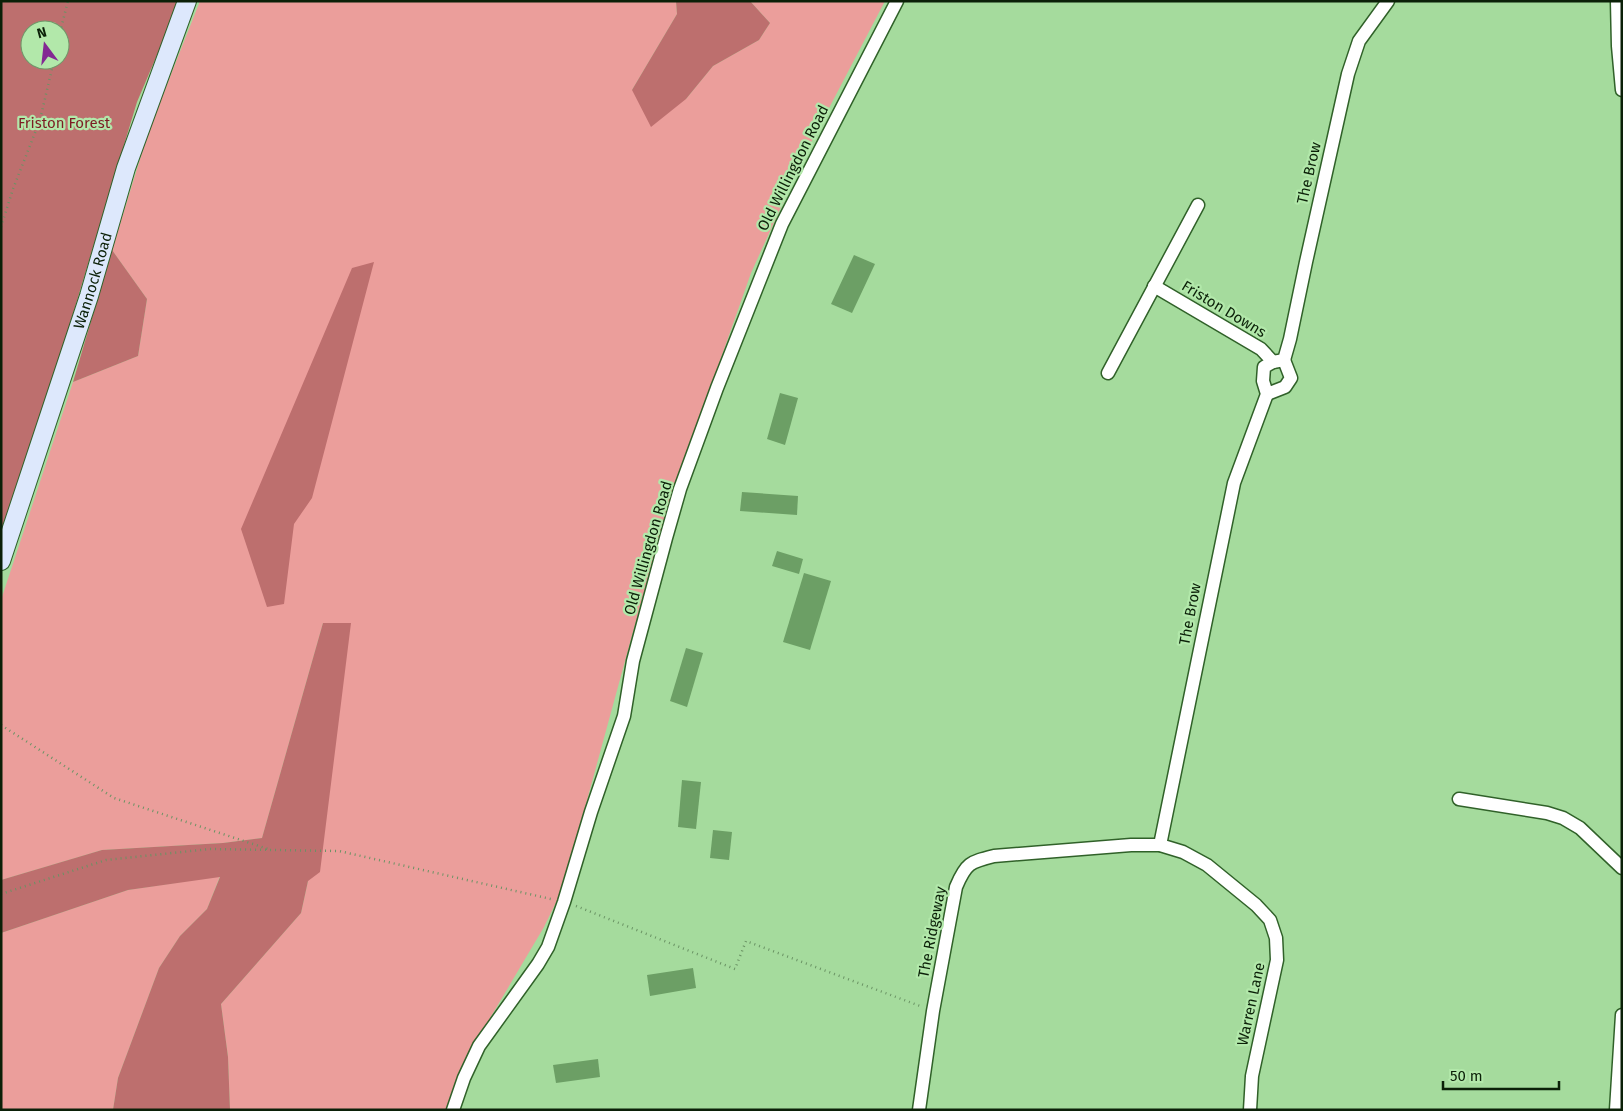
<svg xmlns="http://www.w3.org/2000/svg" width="1623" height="1111" viewBox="0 0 1623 1111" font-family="'Fira Sans',sans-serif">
<rect width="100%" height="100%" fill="#a5db9d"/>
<g fill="#eb9e9b">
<path d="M200,1H676L677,14L632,90L686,99L713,66L759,40L770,23L750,1H885L805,154L751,273L663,522L563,888L544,927L480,1035L448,1110H230L228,1057L221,1004L301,913L308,881L323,623L262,838L223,843L102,850L1,880V600L73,382L138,356L147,299L112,250L149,130Z"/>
<path d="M220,876L207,909L180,936L159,968L118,1078L113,1110H1V933L128,890Z"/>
</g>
<g fill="#bd6f6e" fill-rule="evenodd">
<path d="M1,1H180L137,102L30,456L1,544ZM30,30H60V60H30Z"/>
<path d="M676,1H750L770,23L759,40L713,66L686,99L651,127L632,90L677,14Z"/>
<path d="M112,250L147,299L138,356L73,382Z"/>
<path d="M374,262L312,498L294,524L284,604L267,607L241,529L352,268Z"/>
<path d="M323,623H351L320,872L308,881L301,913L221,1004L228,1057L230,1110H113L118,1078L159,968L180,936L207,909L220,877L128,890L1,933V880L102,850L223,843L262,838Z"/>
</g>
<g fill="#6c9f65">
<path d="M854,255L875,264L852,313L831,304Z"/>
<path d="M780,393L798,398L785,445L767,439Z"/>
<path d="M742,492L798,496L797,515L740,511Z"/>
<path d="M777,551L803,559L799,574L772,566Z"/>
<path d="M804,573L831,581L810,650L783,642Z"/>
<path d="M686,648L703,653L687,707L670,701Z"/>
<path d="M682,780L701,782L696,829L678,827Z"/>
<path d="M713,830L732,832L729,860L710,858Z"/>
<path d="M693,968L696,988L650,996L647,975Z"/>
<path d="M598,1059L600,1077L556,1083L553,1065Z"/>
</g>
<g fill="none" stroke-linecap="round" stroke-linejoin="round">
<g stroke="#306129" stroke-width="15">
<g id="street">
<path d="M1617,1L1618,46L1622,90"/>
<path d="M1154,286L1261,349L1273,362"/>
<path d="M1108,373L1198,205"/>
<path d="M1267,394L1285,387L1291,378L1284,360"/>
<path d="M1459,799L1547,813L1563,818L1580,828L1622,868"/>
<path d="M1160,845L1234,483L1267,394L1263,381L1264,367L1273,362L1284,360L1290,339L1306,262L1348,74L1359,41L1388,1"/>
<path d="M453,1110L464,1078L479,1046L538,964L548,947L564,902L591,812L624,716L633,661L666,538L680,489L717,388L782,224L897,1"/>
<path d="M919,1110L933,1011L956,887C966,863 970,862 994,856L1131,845H1160L1183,852L1207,865L1256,905L1270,920L1276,938L1277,960L1252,1076L1250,1110"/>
<path d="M1616,1110L1622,1015"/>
</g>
</g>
<g stroke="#306129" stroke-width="20">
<g id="secondary">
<path id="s1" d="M1,561L89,296L126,168L187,1"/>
</g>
</g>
<g stroke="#6a9364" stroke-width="2.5" stroke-dasharray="1 4" stroke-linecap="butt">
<path d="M60,32L68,1"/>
<path d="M1,227L13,189L40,120L54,60"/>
<path d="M1,725L114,798L268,849"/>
<path d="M1,894L106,860L210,849L339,851L551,899"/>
<path d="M576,906L735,969L746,941L920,1006"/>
</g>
<use href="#street" stroke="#fff" stroke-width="12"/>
<use href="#secondary" stroke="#dde8fc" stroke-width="18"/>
</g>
<g text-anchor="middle" stroke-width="4.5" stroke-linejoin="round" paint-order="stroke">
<g font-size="15" fill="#7d1d25" stroke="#b2e8aa">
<text x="64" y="128">Friston Forest</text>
</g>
<g font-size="15" fill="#0b2008" stroke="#b2e8aa">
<text transform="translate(793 168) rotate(-63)" y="5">Old Willingdon Road</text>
<text transform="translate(1309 173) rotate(-77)" y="5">The Brow</text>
<text dy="5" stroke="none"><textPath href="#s1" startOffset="295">Wannock Road</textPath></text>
<text transform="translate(1224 309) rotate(31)" y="5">Friston Downs</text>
<text transform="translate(648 548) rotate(-74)" y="5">Old Willingdon Road</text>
<text transform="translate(1190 614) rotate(-79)" y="5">The Brow</text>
<text transform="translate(932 932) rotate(-79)" y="5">The Ridgeway</text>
<text transform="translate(1251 1004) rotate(-78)" y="5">Warren Lane</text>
</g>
</g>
<rect width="1623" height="1111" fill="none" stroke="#0b2008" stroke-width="5"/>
<g transform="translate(45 45) rotate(345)"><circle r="24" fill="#b2e8aa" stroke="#6f9869"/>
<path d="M0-4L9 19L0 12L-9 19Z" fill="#832893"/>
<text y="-8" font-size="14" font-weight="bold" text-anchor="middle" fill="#0b2008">N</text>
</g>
<path d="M1443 1081v8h116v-8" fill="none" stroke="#0b2008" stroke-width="2.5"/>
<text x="1450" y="1081" font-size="15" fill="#0b2008" stroke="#b2e8aa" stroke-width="4" paint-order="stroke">50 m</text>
</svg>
